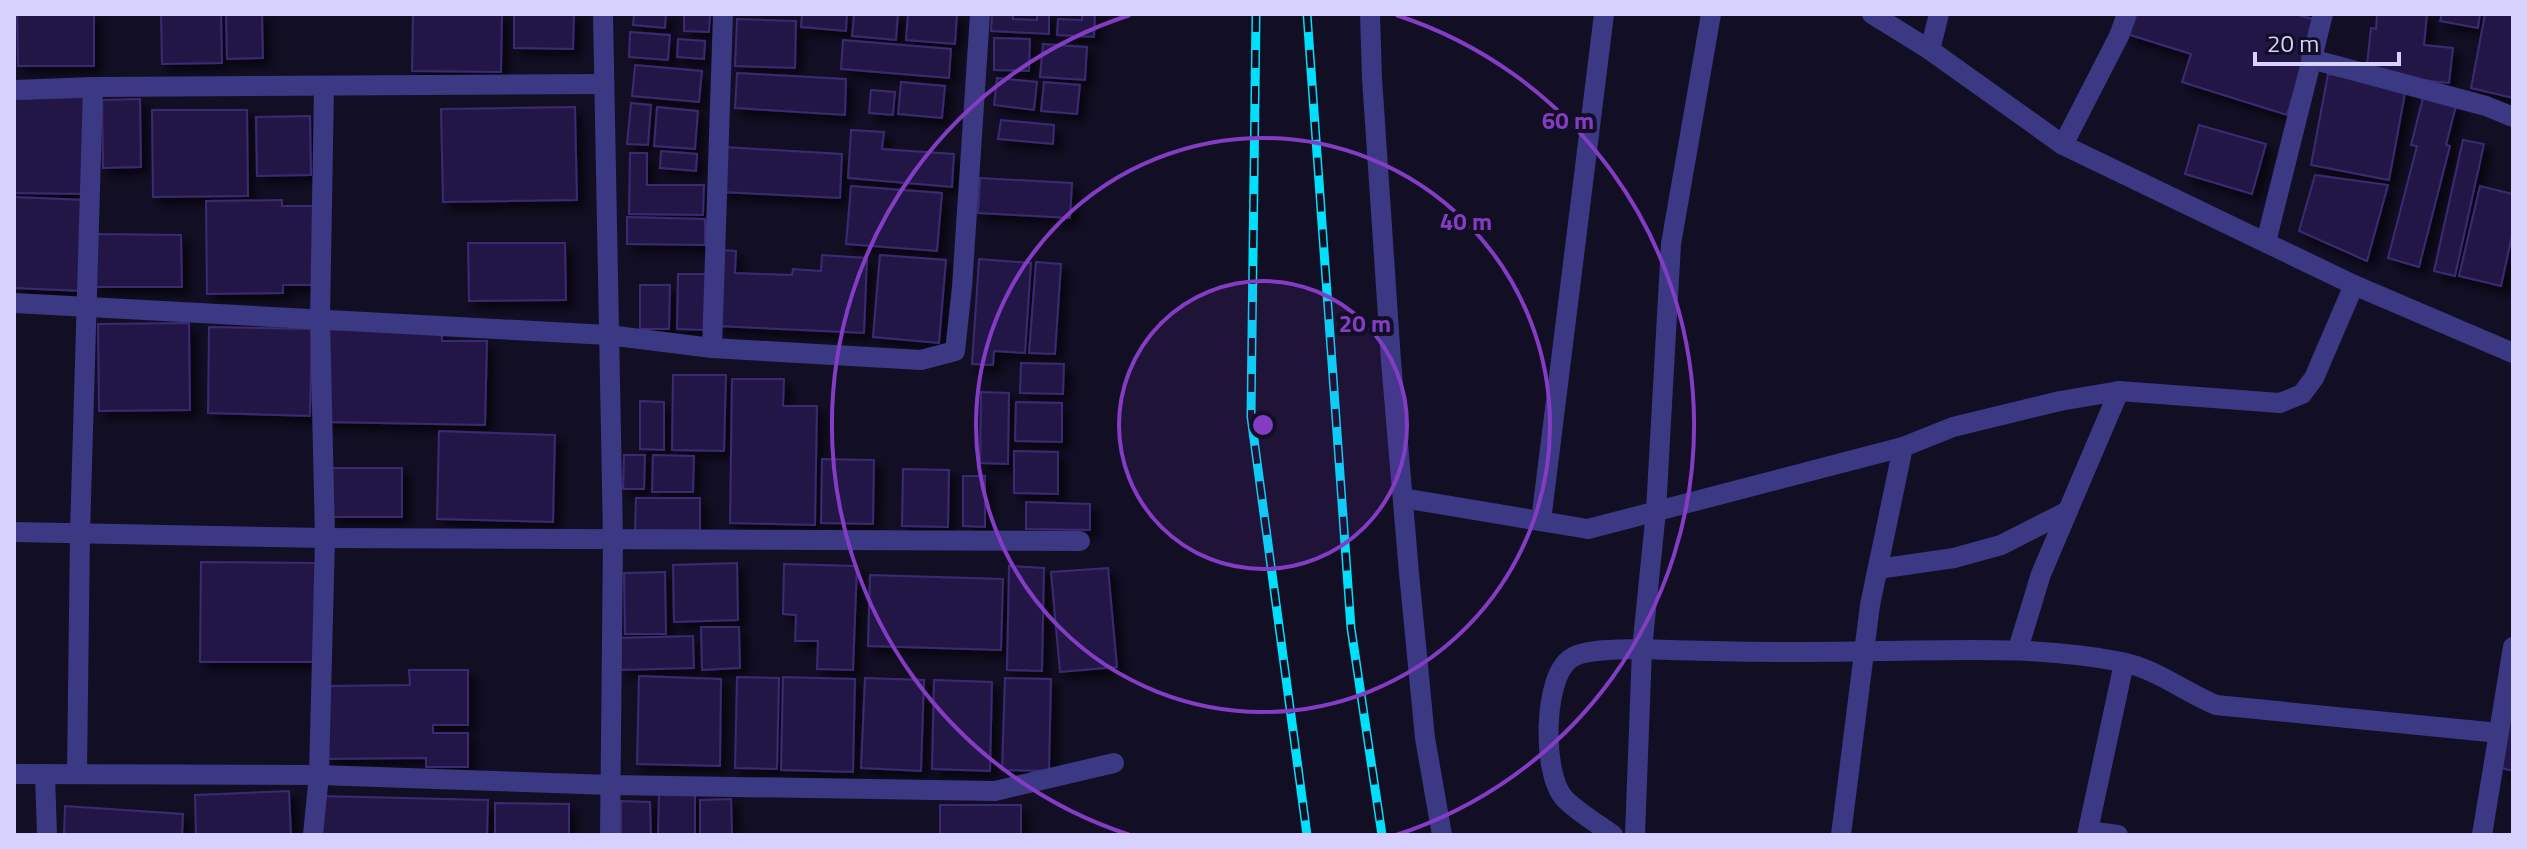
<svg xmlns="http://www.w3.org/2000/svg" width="2527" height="849" viewBox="0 0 2527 849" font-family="'Titillium Web',sans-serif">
<defs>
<filter id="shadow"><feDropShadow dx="7" dy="7" stdDeviation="4" flood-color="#0009"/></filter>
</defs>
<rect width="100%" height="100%" fill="#120e24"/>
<g fill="#231946" stroke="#3a2b72" stroke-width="2" filter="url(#shadow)">
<path d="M17,14H94V66H18Z"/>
<path d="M161,14H221L222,63L162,64Z"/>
<path d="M226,14H262L263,58L227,59Z"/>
<path d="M413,14H502L501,72L412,71Z"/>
<path d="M514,14H574L573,49L514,48Z"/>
<path d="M634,14H666L665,28L633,25Z"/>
<path d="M684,14H710L709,32L684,31Z"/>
<path d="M802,14H847L846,31L801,27Z"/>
<path d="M854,14H898L896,40L852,36Z"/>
<path d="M908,14H957L955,44L906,40Z"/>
<path d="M992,14H1013V19L1037,20V14H1049V34L991,31Z"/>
<path d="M1082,14H1095L1094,37L1057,35L1058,19L1082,20Z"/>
<path d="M2133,14H2295L2316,20L2287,115L2182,82L2191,54L2127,34Z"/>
<path d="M2377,14H2427L2424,45L2453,48L2449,83L2366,74L2371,28L2376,29Z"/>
<path d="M2442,14H2480L2478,28L2440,21Z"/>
<path d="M2485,14H2513V98L2471,88Z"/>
<path d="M737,19L796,21L795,68L735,66Z"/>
<path d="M630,32L670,35L668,60L629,57Z"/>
<path d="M994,38L1030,39L1029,71L994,70Z"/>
<path d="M678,39L705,41L704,59L677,57Z"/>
<path d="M843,40L951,49L949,78L841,69Z"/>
<path d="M1043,44L1087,47L1085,80L1040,77Z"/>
<path d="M635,65L702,71L699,102L632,96Z"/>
<path d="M737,73L846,79L845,115L735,108Z"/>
<path d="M2328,74L2406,88L2389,180L2311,165Z"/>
<path d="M997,78L1037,82L1034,110L994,105Z"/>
<path d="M901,82L945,86L942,118L898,114Z"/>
<path d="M1044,82L1080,85L1077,114L1041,111Z"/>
<path d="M871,90L895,92L893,115L869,113Z"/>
<path d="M87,97L86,194L14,193V99Z"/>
<path d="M2423,98L2456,106L2446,145L2450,146L2419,267L2388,258L2417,146L2411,145Z"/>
<path d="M140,99L141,167L103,168L102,100Z"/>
<path d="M631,103L651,105L648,145L627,144Z"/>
<path d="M575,107L577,200L443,202L441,109Z"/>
<path d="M657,107L698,111L695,149L654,146Z"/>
<path d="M152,110H247L248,196L153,197Z"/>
<path d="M310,116L311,175L257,176L256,117Z"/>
<path d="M1001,120L1054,125L1053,144L998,139Z"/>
<path d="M2199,125L2266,144L2252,194L2185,174Z"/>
<path d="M851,130L884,132L882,149L954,154L952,187L848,178Z"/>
<path d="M2463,140L2484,144L2455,276L2434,271Z"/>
<path d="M724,147L842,154L840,198L721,192Z"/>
<path d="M661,151L697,154L696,171L660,168Z"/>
<path d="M630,153H647V185H704L703,215L629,214Z"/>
<path d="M2315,175L2388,185L2367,261L2299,231Z"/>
<path d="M980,178L1072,183L1070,218L978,213Z"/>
<path d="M851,186L942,193L937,251L846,244Z"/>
<path d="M2480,186L2513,194V231L2501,286L2459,276Z"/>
<path d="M14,197L86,200L82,291L14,288Z"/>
<path d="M282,200V206H313L314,285H283V293L207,294L206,201Z"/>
<path d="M627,217L705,219V245L627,244Z"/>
<path d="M95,234L181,235L182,287H94Z"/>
<path d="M468,243H565L566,300L469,301Z"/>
<path d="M721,250L736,251L735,273L792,275L793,269L821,271L822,255L867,258L864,333L717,326Z"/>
<path d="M880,255L946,260L939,343L873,337Z"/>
<path d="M979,259L1031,263L1025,353L994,351L993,365L972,364Z"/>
<path d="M1036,262L1061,264L1055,354L1029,353Z"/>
<path d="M678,274H706L705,330L677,329Z"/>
<path d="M640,285H670L669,329H640Z"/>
<path d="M189,323L190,410L99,411L98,324Z"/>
<path d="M209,327L312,329L310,416L208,413Z"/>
<path d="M325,329L442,330V341H487L485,425L324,422Z"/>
<path d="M1021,363L1064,364L1063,394L1020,393Z"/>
<path d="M673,375H726L724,451L672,450Z"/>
<path d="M732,379H784L783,406H817L815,525L730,523Z"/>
<path d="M981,392L1009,393L1008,464L980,463Z"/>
<path d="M640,401L664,402V450L640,449Z"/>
<path d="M1016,402L1062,403V442L1015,441Z"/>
<path d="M439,431L555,435L553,522L437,519Z"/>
<path d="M1014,451L1058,452V494L1014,493Z"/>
<path d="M624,455H645L644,489H623Z"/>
<path d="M653,455L694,456L693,492H652Z"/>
<path d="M822,459L874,460L873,524L821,523Z"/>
<rect x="330" y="468" width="72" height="49"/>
<path d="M903,469L949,470L948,527L902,526Z"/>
<path d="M963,476H985V527L963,526Z"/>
<path d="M636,498H700V531L635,530Z"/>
<path d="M1026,502L1090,504V530L1026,529Z"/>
<path d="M201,562L318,563L317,662H200Z"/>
<path d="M737,563L738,620L674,622L673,565Z"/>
<path d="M784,564L857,566L853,670L817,669L818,641H795L796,615L783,614Z"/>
<path d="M1009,566L1044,568L1042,671L1007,670Z"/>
<path d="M1108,568L1117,667L1060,672L1051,572Z"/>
<path d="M665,572L666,634H625L624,573Z"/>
<path d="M870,575L1003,579L1001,650L868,646Z"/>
<path d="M701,627H739L740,668L702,670Z"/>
<path d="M693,636L694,668L621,670L620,638Z"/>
<path d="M409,670H468V725H433V733H468V767H426V758L324,759V686L410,685Z"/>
<path d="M639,676L721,679L720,766L637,764Z"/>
<path d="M737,677L779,678L777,769L735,768Z"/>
<path d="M783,677L855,679L853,772L781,770Z"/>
<path d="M865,678L924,680L921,771L861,768Z"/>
<path d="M1005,678L1051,679L1049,771L1002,770Z"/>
<path d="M934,680L992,682L990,771L932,769Z"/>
<path d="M2513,699V771L2501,768Z"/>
<path d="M289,791L291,835H196L195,795Z"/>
<path d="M659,793H695V835L658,834Z"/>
<path d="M320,796L488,800L487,835H319Z"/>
<path d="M731,799L732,835H700V800Z"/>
<path d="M621,801L650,802L651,835H621Z"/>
<path d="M495,803L569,804V835H495Z"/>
<rect x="940" y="805" width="81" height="30"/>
<path d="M65,806L183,814L182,835H64Z"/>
</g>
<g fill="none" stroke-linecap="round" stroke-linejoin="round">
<g stroke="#3b3884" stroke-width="20">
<path d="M603,14L613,539L610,835"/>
<path d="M1370,14L1372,78L1391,361L1409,573L1425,738L1442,835"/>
<path d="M1711,14L1671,244L1656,511L1642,649C1722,652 1800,653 1880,651C1961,650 2042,646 2122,662C2156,669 2185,692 2216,705L2499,733"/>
<path d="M1872,14L1930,50L2063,145L2354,285L2513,353"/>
<path d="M1930,50L1939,14"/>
<path d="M2311,59L2486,106L2513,117"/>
<path d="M14,90L93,87L603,84"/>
<path d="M2063,145L2119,36L2127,14"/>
<path d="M2266,242L2323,14"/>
<path d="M14,303L608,335L712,348L921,360L955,351L962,287L980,14"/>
<path d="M712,348L723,14"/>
<path d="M1403,498L1588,529L1903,447L1953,427L2060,401L2119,391L2280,403L2302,394L2314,378L2354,285"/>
<path d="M1541,521L1604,14"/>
<path d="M14,532L325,538L1080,541"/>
<path d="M1878,569L1954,558L2001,545L2068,511"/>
<path d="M2018,649L2041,574L2119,391"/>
<path d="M14,774L319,775L611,785L995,791L1114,763"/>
<path d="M45,774L47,835"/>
<path d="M77,774L80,533L93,87"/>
<path d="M2088,831L2118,835"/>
<path d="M313,835L319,775L325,538L320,319L324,87"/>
<path d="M1613,835C1597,823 1577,812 1564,798C1542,774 1543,678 1570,659C1584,648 1624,650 1642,649L1635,835"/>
<path d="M1841,835L1870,605L1903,447"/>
<path d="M2087,835L2124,663"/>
<path d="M2482,835L2513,647"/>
</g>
<g stroke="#00e0fc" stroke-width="9">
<g id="rail">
<path d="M1256,14L1251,417L1307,835"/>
<path d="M1307,14L1351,628L1382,835"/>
</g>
</g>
<use href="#rail" stroke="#120e24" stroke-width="6" stroke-dasharray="18" stroke-linecap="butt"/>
</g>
<circle cx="1263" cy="425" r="144" fill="#843cc5" fill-opacity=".12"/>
<g fill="none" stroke="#843cc5" stroke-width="4">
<circle cx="1263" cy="425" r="144"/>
<circle cx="1263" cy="425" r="287"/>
<path d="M1130 835A431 431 0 0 1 1130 15M1396 15A431 431 0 0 1 1396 835"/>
</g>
<circle cx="1263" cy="425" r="12" fill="#843cc5" stroke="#120e24" stroke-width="4"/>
<g font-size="24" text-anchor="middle" font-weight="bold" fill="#843cc5" stroke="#120e24" stroke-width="8" stroke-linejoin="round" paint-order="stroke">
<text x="1568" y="129">60 m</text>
<text x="1466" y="230">40 m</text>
<text x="1365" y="332">20 m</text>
</g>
<rect width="2527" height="849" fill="none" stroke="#d7d1ff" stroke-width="32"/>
<path d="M2255 52v12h144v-12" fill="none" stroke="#d7d1ff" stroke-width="4"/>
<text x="2267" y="52" font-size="24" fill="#d7d1ff" stroke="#120e24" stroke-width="6" paint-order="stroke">20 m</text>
</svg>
